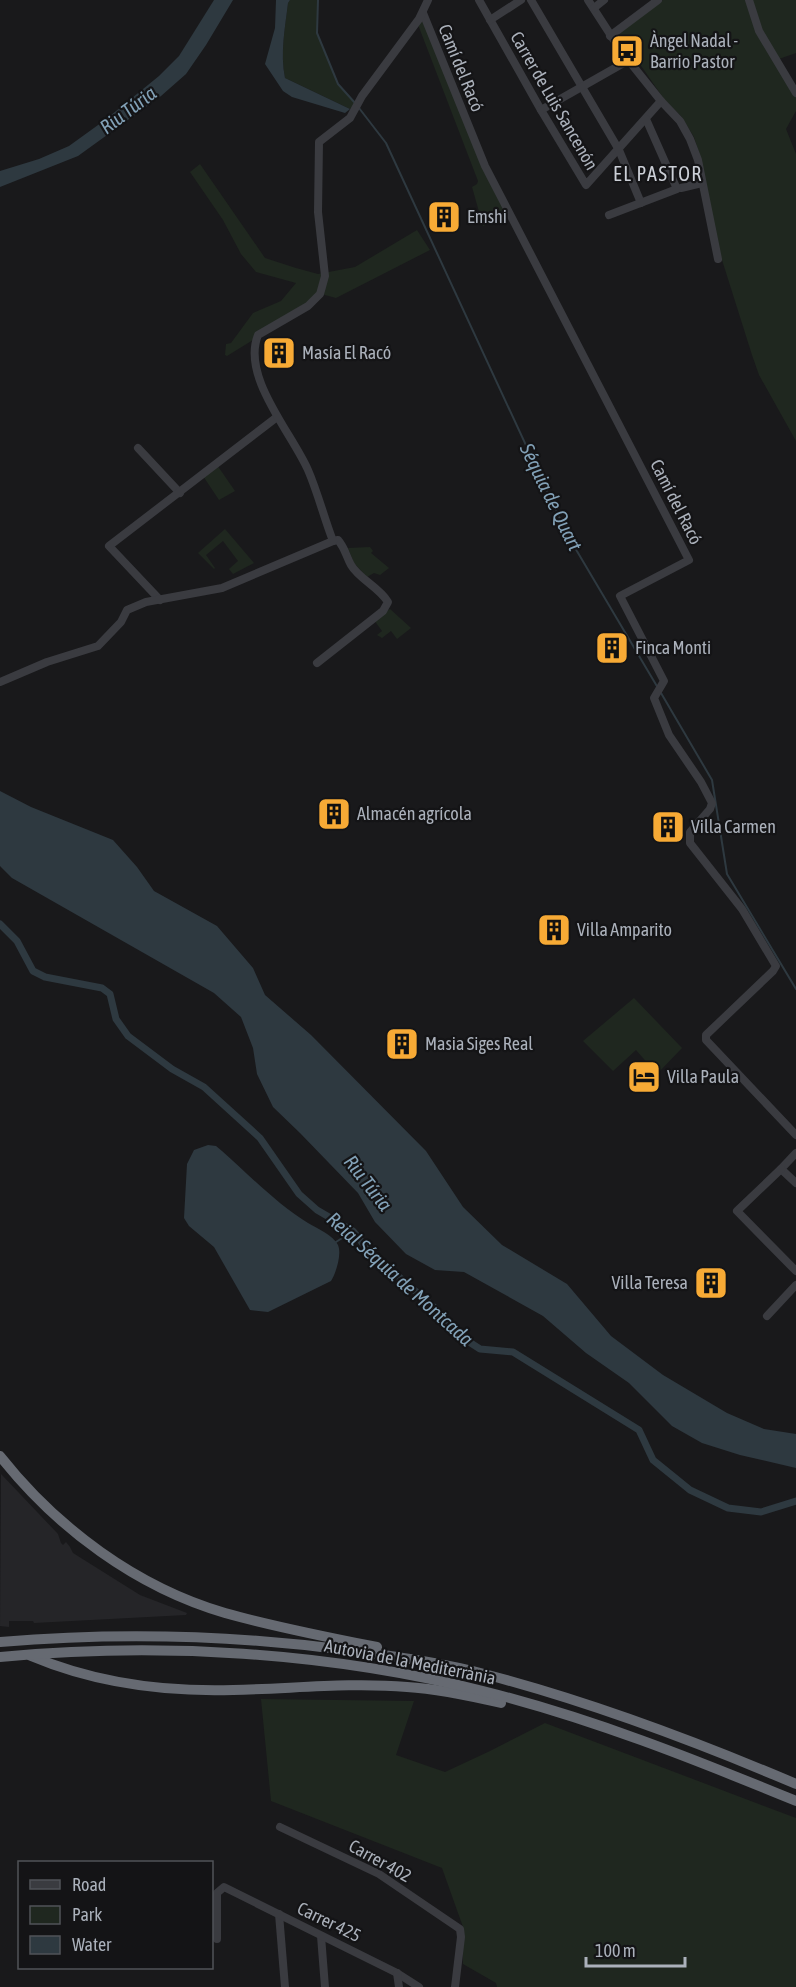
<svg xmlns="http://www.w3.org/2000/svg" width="796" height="1987" viewBox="0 0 796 1987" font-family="'Asap Condensed',sans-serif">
<rect width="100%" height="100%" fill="#19191b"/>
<path fill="#252528" d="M1,1474L58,1534L61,1543L63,1545L66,1542L70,1547L73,1553L140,1595L187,1613L186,1615L34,1623L33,1621H9V1627L0,1626Z"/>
<g fill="#1f271f">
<path d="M290,0H318L317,33L338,84L356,104L350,109L285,78C280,53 285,28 288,3Z"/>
<path d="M663,0H748L786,83L796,97V111L786,129L796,154V441L759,375L752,355L722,260L703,189L701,159L694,137L681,116L664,99L635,57L617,37L618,34L644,12Z"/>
<path d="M749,0H796V53L776,60L767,47Z"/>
<path d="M423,13L508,216L497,222L483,226L472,187L477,184L478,181L417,22Z"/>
<path d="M200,164L265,258L296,268L318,274L355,267L417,230L430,250L336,298L321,294L256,334L253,340L227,356L225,355L226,344L231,343L253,313L281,301L296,283L256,272L241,254L223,220L190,172Z"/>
<path d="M217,465L235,491L219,500L203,476Z"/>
<path d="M225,529L254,563L233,574L229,569L238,561L223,541L206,555L215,568L214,569L198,553Z"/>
<path d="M370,547L373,551L371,553L389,568L380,575L374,573L367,577L354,563L348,548Z"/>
<path d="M390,609L411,628L397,639L391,631L382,638L377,635L382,631L374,620Z"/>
<path d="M634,998L682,1048L657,1074L636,1050L613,1071L583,1041Z"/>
<path d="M261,1699L414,1701L396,1755L445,1772L490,1751L545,1723L796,1818V1987H497L496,1983L463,1964V1927L442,1868L271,1801Z"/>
</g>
<g fill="#2e3940">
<path d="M214,0H233L206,45L186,74L161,96L78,156L0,187V171L39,159L69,146L105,120L159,76L179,56Z"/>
<path d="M276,0H290L288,3C285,28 280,53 285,78L350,109L345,113L292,97L283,91L265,64L275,28Z"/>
<path d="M0,791L31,807L113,840L137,867L154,891L217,926L253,968L265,995L311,1035L426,1151L463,1207L502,1245L567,1284L611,1336L663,1375L727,1413L764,1429L796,1434V1468L740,1455L702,1443L672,1426L629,1383L586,1353L543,1316L464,1272L435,1270L406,1254L375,1222L358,1193L300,1133L273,1107L257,1074L253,1048L241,1017L214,993L12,878L0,866Z"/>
<path d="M208,1145L216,1146L222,1151C249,1175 278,1205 308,1223C318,1229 333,1235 338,1245C342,1254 336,1273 331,1281L268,1312L250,1310L214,1247L189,1226L184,1218L187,1164L194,1150Z"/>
</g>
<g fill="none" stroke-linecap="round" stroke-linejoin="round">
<g stroke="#2e3940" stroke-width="2">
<path d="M318,0L317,33L338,84L355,103"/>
<path d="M359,108L386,143L568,536L658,688"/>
<path d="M661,693L712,780L727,874L796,989"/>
<path d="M336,1242L353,1231"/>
</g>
<path stroke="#2e3940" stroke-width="7" d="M0,924L17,941L33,971L45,977L102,988L110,994L116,1019L128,1036L172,1069L204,1087L260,1138L299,1194L317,1210L353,1231L368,1250L436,1309L463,1338L480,1349L513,1352L639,1430L653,1460L690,1490L728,1508L761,1512L796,1501"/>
<g stroke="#3a3b40" stroke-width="8">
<path d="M479,0L541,110L586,185L661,101"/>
<path d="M531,0L619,150L641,203"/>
<path d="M588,0L621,51L661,101L680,121L690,139L698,160L718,259"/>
<path d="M749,0L759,31L796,93"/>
<path d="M594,8L604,0"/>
<path d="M423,13L485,166L689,560L620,596L664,681L654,698L669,735L701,782L712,803L710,809L690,832V843L742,909L776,966L773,971L706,1035V1040L796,1135"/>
<path d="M490,20L521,0"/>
<path d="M610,36L658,0"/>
<path d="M541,110L629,60"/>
<path d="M681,188L702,183"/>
<path d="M609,215L677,189L646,119"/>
<path d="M138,448L180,493"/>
<path d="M160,600L109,546L277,417"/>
<path d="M317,663L383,611L388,602C379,587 359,579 351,565C346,556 345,548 338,540L333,541"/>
<path d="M0,682L47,662L98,646L121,622L127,610L146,602L222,588L333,541C324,518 318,493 308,470C292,433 241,377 258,335L308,306L320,294L322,287L325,276L318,212L319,142L350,118L362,96L419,19L428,0"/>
<path d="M796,1153L781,1169L796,1183"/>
<path d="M781,1169L737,1211L796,1271"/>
<path d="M767,1316L796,1285"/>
<path d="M280,1827L379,1874L460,1929L461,1937L455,1987"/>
<path d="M279,1914L285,1987"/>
<path d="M321,1936L325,1987"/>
<path d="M217,1939V1893L224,1887L397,1973L419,1987"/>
<path d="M397,1973L399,1987"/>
</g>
<g stroke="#666a72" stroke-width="10">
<path d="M0,1456C57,1528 136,1587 225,1613C275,1627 326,1637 377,1647"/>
<path d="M0,1642C118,1632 236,1635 354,1651C398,1657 444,1663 488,1675C594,1703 695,1741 796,1784"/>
<path d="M31,1656C95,1683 164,1692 233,1690C290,1689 349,1682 407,1687C438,1689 471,1696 501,1703"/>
<path d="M0,1657C160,1642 327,1652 483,1691C591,1718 694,1759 796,1801"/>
</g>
</g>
<defs>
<g id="bus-square" transform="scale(1.725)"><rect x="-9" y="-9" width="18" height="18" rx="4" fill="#f7aa35" stroke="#141416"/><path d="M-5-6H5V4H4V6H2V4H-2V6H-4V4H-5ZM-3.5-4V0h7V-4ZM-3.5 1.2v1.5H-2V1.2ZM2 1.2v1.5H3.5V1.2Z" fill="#111"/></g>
<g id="building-square" transform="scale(1.725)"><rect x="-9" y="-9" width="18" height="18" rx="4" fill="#f7aa35" stroke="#141416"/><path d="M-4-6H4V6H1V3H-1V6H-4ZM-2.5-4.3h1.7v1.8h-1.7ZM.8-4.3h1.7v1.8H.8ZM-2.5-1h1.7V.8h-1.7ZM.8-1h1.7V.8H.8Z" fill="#111"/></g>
<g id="hotel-square" transform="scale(1.725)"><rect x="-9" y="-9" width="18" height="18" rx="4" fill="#f7aa35" stroke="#141416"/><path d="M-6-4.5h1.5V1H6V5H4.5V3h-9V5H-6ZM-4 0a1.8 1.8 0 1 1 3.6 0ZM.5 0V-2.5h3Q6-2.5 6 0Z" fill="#111"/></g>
</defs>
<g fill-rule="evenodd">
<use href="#bus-square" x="627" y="51"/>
<use href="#building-square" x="444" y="217"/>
<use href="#building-square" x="279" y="353"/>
<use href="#building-square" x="612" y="648"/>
<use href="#building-square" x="334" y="814"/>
<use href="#building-square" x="668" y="827"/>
<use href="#building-square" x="554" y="930"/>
<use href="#building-square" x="402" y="1044"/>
<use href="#hotel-square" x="644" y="1077"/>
<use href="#building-square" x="711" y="1283"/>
</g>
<g text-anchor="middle" stroke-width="4.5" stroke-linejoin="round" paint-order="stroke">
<g font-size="18" fill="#abb1bb" stroke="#141416" text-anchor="start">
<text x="650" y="47">Àngel Nadal -<tspan x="650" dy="21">Barrio Pastor</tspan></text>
<text x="467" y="223">Emshi</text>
<text x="302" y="359">Masía El Racó</text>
<text x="635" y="654">Finca Monti</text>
<text x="357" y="820">Almacén agrícola</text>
<text x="691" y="833">Villa Carmen</text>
<text x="577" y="936">Villa Amparito</text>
<text x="425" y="1050">Masia Siges Real</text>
<text x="667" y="1083">Villa Paula</text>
<text x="688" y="1289" text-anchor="end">Villa Teresa</text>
</g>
<g font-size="18" fill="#abb1bb" stroke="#141416">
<text transform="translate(461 68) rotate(68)" y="6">Camí del Racó</text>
<text transform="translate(554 101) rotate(60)" y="6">Carrer de Luis Sancenón</text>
<text transform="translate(676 502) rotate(63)" y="6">Camí del Racó</text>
<text transform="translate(410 1662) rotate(11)" y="6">Autovia de la Mediterrània</text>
<text transform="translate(380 1861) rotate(29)" y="6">Carrer 402</text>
<text transform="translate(329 1922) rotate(26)" y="6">Carrer 425</text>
</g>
<g font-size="20" font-style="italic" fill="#82a1b7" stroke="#141416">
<text transform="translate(128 110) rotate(-37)" y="7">Riu Túria</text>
<text transform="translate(551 497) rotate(64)" y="7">Séquia de Quart</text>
<text transform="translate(368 1183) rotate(52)" y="7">Riu Túria</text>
<text transform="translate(400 1279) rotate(42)" y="7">Reial Séquia de Montcada</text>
</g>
<g font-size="20" letter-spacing="1.5" fill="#ccd0d7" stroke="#141416">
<text x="658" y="181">EL PASTOR</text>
</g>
</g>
<rect x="18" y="1861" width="195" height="108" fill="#141416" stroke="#505358" stroke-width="1.5"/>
<rect x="30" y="1880" width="30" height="9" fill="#3a3b40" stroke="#505358" stroke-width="1.5"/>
<text x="72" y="1891" font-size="18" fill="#abb1bb">Road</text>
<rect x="30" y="1906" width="30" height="18" fill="#1f271f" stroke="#505358" stroke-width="1.5"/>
<text x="72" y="1921" font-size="18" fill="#abb1bb">Park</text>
<rect x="30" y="1936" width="30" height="18" fill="#2e3940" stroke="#505358" stroke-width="1.5"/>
<text x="72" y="1951" font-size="18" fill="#abb1bb">Water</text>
<path d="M586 1957v9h99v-9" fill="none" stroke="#abb1bb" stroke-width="3"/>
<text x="595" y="1957" font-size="18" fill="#abb1bb" stroke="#141416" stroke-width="4.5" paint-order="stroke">100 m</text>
</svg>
